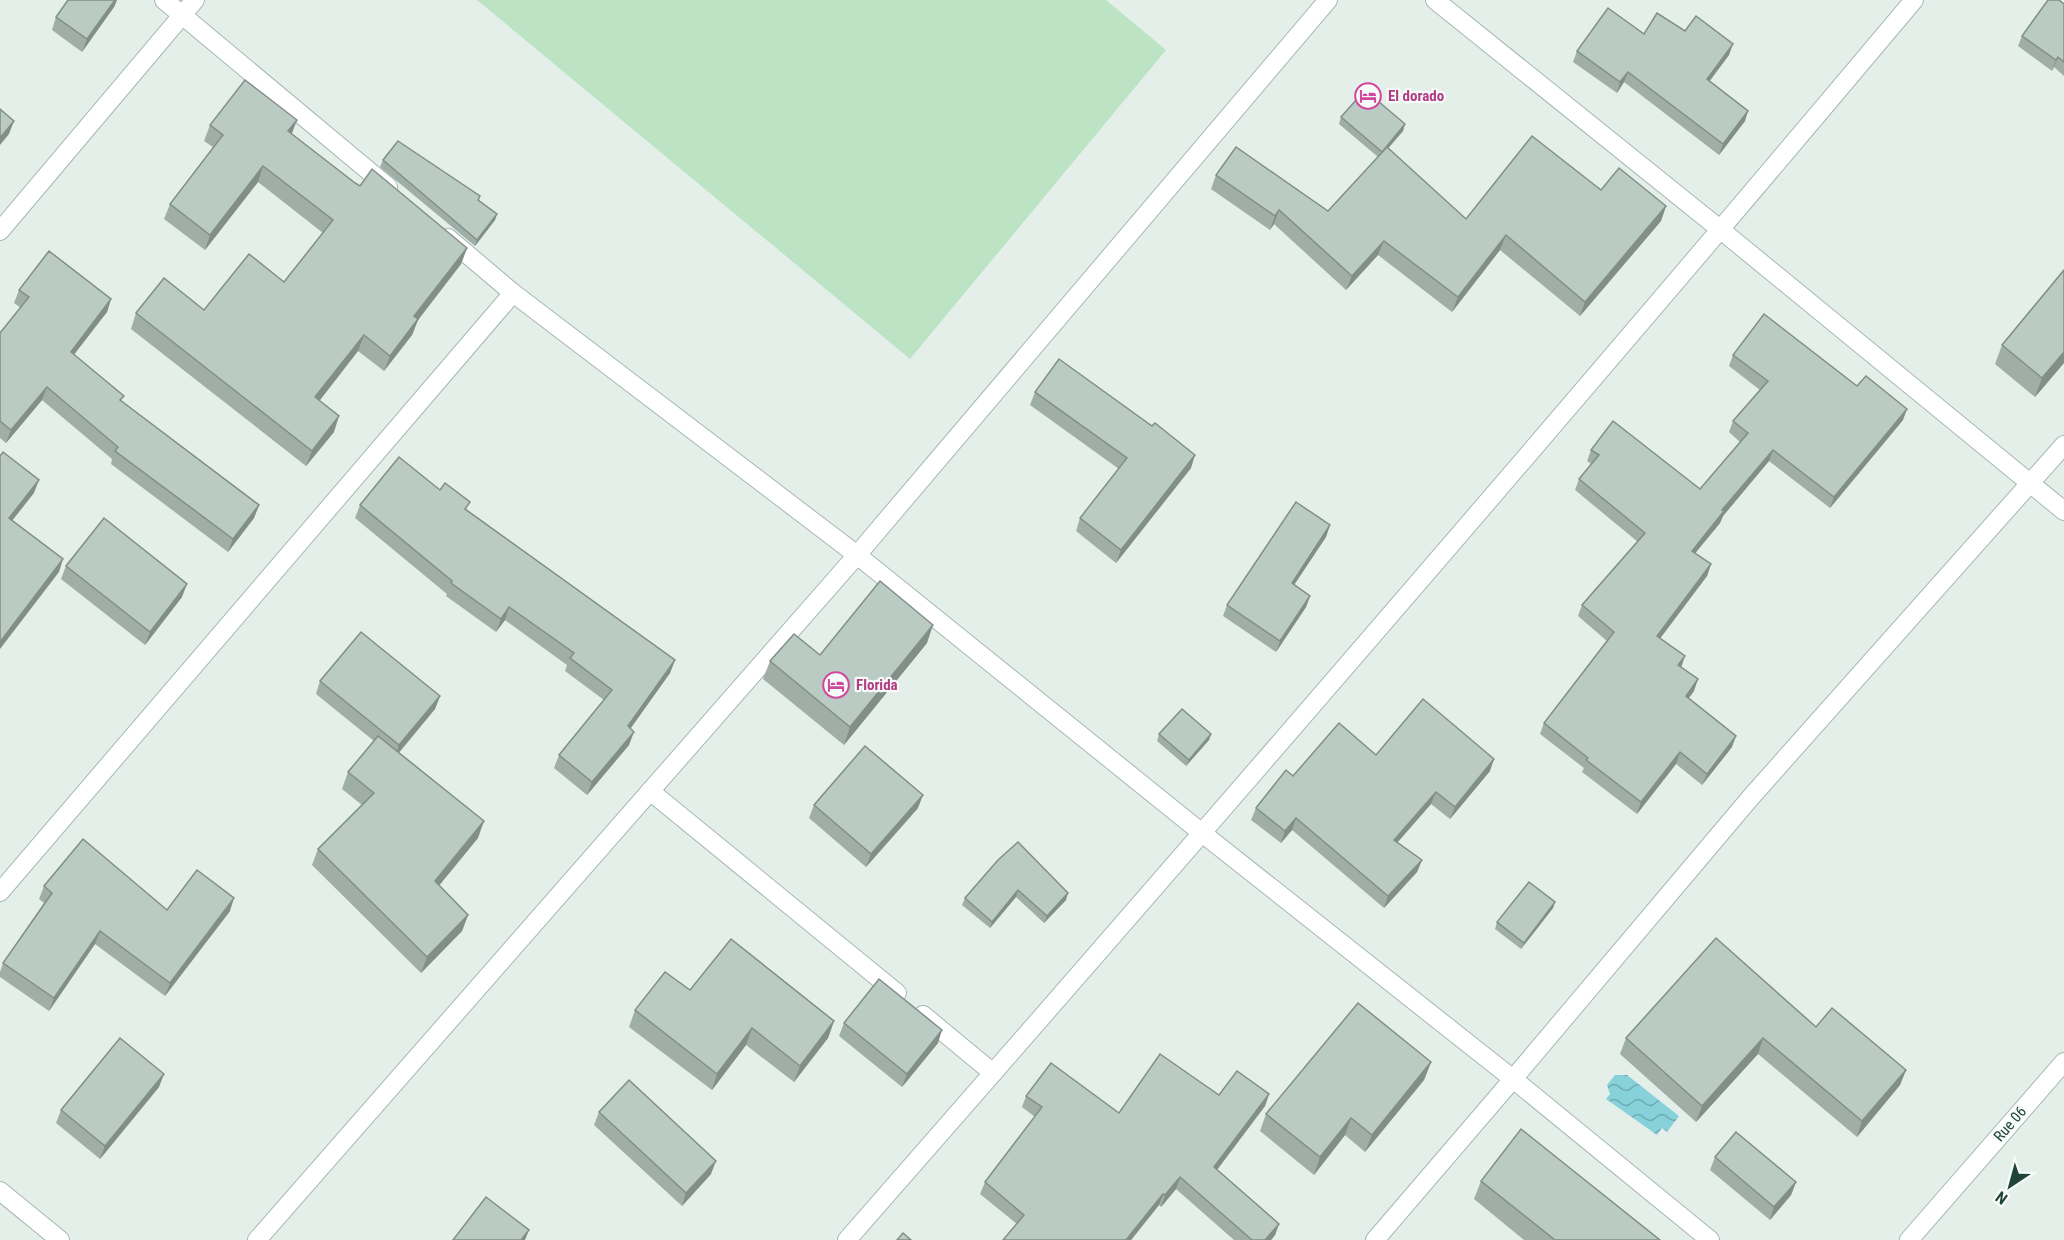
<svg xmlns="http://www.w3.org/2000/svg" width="2064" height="1240" viewBox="0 0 2064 1240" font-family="'Roboto Condensed',sans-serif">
<defs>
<pattern id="water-waves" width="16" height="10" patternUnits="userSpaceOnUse" patternTransform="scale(1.5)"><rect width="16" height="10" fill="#87d1da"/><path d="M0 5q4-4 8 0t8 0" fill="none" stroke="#6eabb2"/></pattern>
</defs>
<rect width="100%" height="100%" fill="#e4efea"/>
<path fill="#bbe3c4" d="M477,0H1106L1166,50L910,359Z"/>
<path fill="url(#water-waves)" d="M1615,1075H1627L1679,1116L1667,1132L1662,1128L1657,1135L1606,1099L1610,1094L1607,1085Z"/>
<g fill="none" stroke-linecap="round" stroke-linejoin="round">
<g stroke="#a6b8b1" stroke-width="20">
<g id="minor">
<path d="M164,0L388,187"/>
<path d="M1435,0L1721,230L2064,511"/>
<path d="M0,231L195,0"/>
<path d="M448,238L513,293L857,555L1202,833L1513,1079L1710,1240"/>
<path d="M650,791L897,993"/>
<path d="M0,892L513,293"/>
<path d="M923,1015L993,1073"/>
<path d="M0,1191L60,1240"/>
<path d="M257,1240L857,555L1328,0"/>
<path d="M847,1240C1206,830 1563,418 1914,0"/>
<path d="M1375,1240L1513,1079L1751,797L2064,445"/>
<path d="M1909,1240L2064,1062"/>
</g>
</g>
<use href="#minor" stroke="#fff" stroke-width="18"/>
</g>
<g fill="#9fafa8">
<path d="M68,0H117L114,7L82,52L52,30L56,17Z"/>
<path d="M2064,4V76L2054,67L2052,71L2018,46L2022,36Z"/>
<path d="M1685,31L1729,55L1710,81L1745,121L1719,155L1624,82L1617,93L1573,62L1577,51Z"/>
<path d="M1341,117L1405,124L1403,131L1388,148L1466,219L1601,190L1666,206L1661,221L1580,316L1500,250L1452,312L1378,255L1346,290L1274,224L1270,230L1211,189L1216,175L1328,211L1378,157L1339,124Z"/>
<path d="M210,125L292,134L360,186L467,248L461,264L418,320L412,335L384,371L358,351L319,401L334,432L306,466L131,329L136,313L204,310L284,282L323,233L258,182L205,250L164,219L170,204L213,147L204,141Z"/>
<path d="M383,160L480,196L479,200L497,214L495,220L475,246L380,167Z"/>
<path d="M19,290L111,299L107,312L74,354L122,401L259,505L254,518L228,552L111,464L112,459L42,400L6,443L0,438V333L21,308L14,303Z"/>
<path d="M2002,345L2064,363L2035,397L1995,364Z"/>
<path d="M1733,355L1903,420L1830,508L1769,461L1723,516L1720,523L1695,553L1711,564L1707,576L1660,638L1681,667L1694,691L1689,698L1732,747L1702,785L1676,764L1637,814L1582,772L1584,768L1540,734L1544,723L1607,641L1578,616L1582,605L1638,542L1575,490L1579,479L1591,464L1587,461L1591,450L1700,489L1740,442L1729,432L1733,421L1760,390L1729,366Z"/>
<path d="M1035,392L1191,468L1116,563L1076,531L1080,518L1119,469L1030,405Z"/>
<path d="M440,490L675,660L670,673L630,729L629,745L587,795L554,768L559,755L604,700L565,671L567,665L505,620L496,632L446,596L447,594L355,518L360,505Z"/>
<path d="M1330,525L1326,537L1294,585L1310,596L1306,607L1276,652L1223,616L1227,605Z"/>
<path d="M66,566L182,597L145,645L61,579Z"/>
<path d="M927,643L844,745L763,679L770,661Z"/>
<path d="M320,681L440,696L435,709L399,753L478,838L439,885L468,915L462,931L421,973L312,865L318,849L362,805L342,789L348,772L374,741L316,694Z"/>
<path d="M1159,734H1211L1209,740L1186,766L1157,741Z"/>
<path d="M1376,755L1490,771L1450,819L1431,804L1397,843L1422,860L1417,872L1384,908L1292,830L1281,843L1251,820L1256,808L1293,776Z"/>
<path d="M814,805L918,808L866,867L809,818Z"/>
<path d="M998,860L1066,900L1044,923L1016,897L990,928L962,905L965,898Z"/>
<path d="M44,886L167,910L230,911L165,996L95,944L49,1011L0,977V972L3,963L44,903L39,899Z"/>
<path d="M1555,902L1553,908L1521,949L1495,929L1497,922Z"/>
<path d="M690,990L834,1021L828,1038L794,1082L746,1045L712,1090L629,1027L635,1010Z"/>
<path d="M844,1023L938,1043L902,1087L839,1036Z"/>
<path d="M1816,1027L1906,1070L1900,1085L1857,1137L1758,1054L1696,1122L1620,1054L1626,1038Z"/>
<path d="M1431,1062L1424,1080L1365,1152L1345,1135L1314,1175L1260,1131L1266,1114Z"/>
<path d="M159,1087L100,1159L56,1123L61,1110Z"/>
<path d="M1269,1094L1265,1106L1217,1170L1279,1224L1275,1235L1271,1240H1234L1176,1189L1161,1207L1159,1205L1131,1240H1003L1017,1224L980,1194L985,1182L1035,1117L1022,1107L1026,1096L1119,1113L1219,1095Z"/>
<path d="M599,1112L711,1174L682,1206L594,1125Z"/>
<path d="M1715,1157L1796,1182L1791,1195L1770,1220L1710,1170Z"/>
<path d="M1481,1181L1660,1240H1524L1474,1199Z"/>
</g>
<g fill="#828e88">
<path d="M115,0H117L114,7L82,52L87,39Z"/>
<path d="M1733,44L1729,55L1703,89L1707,79Z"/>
<path d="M2058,57L2054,67L2052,71L2056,60Z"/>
<path d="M1628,72L1624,82L1617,93L1620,82Z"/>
<path d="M1748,111L1745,121L1719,155L1723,144Z"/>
<path d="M297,120L291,136L288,131Z"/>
<path d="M14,121L9,134L0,145V138Z"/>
<path d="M1405,124L1403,131L1379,159L1382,152Z"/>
<path d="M263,166L258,182L205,250L210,235Z"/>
<path d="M1666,206L1661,221L1580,316L1585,302Z"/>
<path d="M1279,210L1274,224L1270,230L1275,216Z"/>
<path d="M497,214L495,220L475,246L477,240Z"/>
<path d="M1506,235L1500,250L1452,312L1458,297Z"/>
<path d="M1384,241L1378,255L1346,290L1352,276Z"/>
<path d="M467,248L461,264L418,320L412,335L384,371L390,356L414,316Z"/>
<path d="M111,299L107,312L66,365L71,352Z"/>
<path d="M364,335L358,351L310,413L315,397Z"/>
<path d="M2064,352V363L2035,397L2042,378Z"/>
<path d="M47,387L42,400L6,443L11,430Z"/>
<path d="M1907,409L1903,420L1830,508L1834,497Z"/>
<path d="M339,416L334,432L306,466L312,451Z"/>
<path d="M1773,450L1769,461L1723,516L1720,523L1688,562L1692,551L1722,510Z"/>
<path d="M1195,455L1191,468L1116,563L1121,550Z"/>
<path d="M39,480L34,493L4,531L9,518Z"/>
<path d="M259,505L254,518L228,552L233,539Z"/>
<path d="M1330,525L1326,537L1288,594L1292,583Z"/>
<path d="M63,559L59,572L0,649V642Z"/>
<path d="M1711,564L1707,576L1653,648L1657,636Z"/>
<path d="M187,584L182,597L145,645L150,632Z"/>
<path d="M1310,596L1306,607L1276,652L1280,641Z"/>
<path d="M509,607L505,620L496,632L501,619Z"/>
<path d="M933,625L927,643L844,745L850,727Z"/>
<path d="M1685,656L1681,668L1678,665Z"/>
<path d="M675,660L670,673L623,739L628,726Z"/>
<path d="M1698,679L1694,691L1682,707L1686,696Z"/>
<path d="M440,696L435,709L394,758L399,745Z"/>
<path d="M634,732L629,745L587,795L592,782Z"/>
<path d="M1211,734L1209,740L1186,766L1189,760Z"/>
<path d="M1736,736L1732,747L1702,785L1707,774Z"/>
<path d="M1680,752L1676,764L1637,814L1641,802Z"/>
<path d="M1494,759L1490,771L1450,819L1455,807Z"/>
<path d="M1436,792L1431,804L1389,852L1394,840Z"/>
<path d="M923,795L918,808L866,867L871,854Z"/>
<path d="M1296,818L1292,830L1281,843L1285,831Z"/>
<path d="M484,821L478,838L429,898L435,881Z"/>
<path d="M1422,860L1417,872L1384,908L1388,896Z"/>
<path d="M1018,890L1016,897L990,928L992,922Z"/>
<path d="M1068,893L1066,900L1044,923L1047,916Z"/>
<path d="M234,898L230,911L165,996L170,983Z"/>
<path d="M1555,902L1553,908L1521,949L1524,943Z"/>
<path d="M468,915L462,931L421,973L427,957Z"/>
<path d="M100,931L95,944L49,1011L54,998Z"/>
<path d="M834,1021L828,1038L794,1082L800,1066Z"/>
<path d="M752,1028L746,1045L712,1090L717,1074Z"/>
<path d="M942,1030L938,1043L902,1087L907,1074Z"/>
<path d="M1763,1038L1758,1054L1696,1122L1702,1106Z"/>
<path d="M1431,1062L1424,1080L1365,1152L1372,1135Z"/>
<path d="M1906,1070L1900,1085L1857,1137L1862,1121Z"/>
<path d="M164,1074L159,1087L100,1159L105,1146Z"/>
<path d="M1269,1094L1265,1106L1210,1179L1214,1167Z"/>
<path d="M1351,1118L1345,1135L1314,1175L1320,1157Z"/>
<path d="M716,1161L711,1174L682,1206L686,1193Z"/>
<path d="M1180,1177L1176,1189L1161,1207L1165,1195Z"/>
<path d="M1796,1182L1791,1195L1770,1220L1774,1207Z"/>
<path d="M1163,1194L1159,1205L1131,1240H1126Z"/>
<path d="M1279,1224L1275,1235L1271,1240H1265Z"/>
<path d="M529,1230L525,1240H521Z"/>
</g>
<g fill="#b9cbc3" stroke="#828e88" stroke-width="1.5">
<path d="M68,0H115L87,39L56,17Z"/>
<path d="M2048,0H2059L2064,4V62L2058,57L2056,60L2022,36Z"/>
<path d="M1608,8L1644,34L1657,13L1685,31L1696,16L1733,44L1707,79L1748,111L1723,144L1628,72L1620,82L1577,51Z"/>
<path d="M245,80L297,120L288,131L355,183L360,186L372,169L467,248L414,316L418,319L390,356L364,335L315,397L339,416L312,451L136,313L164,278L204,310L249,254L284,282L333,220L263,166L210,235L170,204L223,135L210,125Z"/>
<path d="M1365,90L1405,124L1382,152L1341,117Z"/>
<path d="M0,109L14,121L0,138Z"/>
<path d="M1532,136L1601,190L1619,168L1666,206L1585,302L1506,235L1458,297L1384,241L1352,276L1279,210L1275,216L1216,175L1236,147L1328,211L1387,147L1466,219Z"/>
<path d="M398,141L480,196L478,200L497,214L477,240L383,160Z"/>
<path d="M49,251L111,299L71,352L124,396L120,400L259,505L233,539L115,451L118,447L47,387L11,430L0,421V333L29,297L19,290Z"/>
<path d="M2064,270V352L2042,378L2002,345Z"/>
<path d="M1764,314L1857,386L1866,376L1907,409L1834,497L1773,450L1722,510L1724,511L1692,551L1711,564L1657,636L1685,656L1678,665L1698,679L1686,696L1736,736L1707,774L1680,752L1641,802L1586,760L1588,758L1544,723L1614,632L1582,605L1645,533L1579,479L1599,455L1591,450L1613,421L1700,489L1748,433L1733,421L1768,381L1733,355Z"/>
<path d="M1059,359L1152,426L1155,423L1195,455L1121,550L1080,518L1127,458L1035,392Z"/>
<path d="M3,452L39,480L9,518L63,559L0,642V456Z"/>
<path d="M399,457L440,490L445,483L470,502L465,509L675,660L628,726L634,732L592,782L559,755L612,690L570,658L574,653L509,607L501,619L451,583L452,581L360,505Z"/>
<path d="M1296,502L1330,525L1292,583L1310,596L1280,641L1227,605Z"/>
<path d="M104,518L187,584L150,632L66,566Z"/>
<path d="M880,581L933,625L850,727L770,661L794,634L820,655Z"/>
<path d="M361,632L440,696L399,745L320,681Z"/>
<path d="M1423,699L1494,759L1455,807L1436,792L1394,840L1422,860L1388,896L1296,818L1285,831L1256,808L1286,770L1293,776L1339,723L1376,755Z"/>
<path d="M1182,709L1211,734L1189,760L1159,734Z"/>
<path d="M378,736L484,821L435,881L468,915L427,957L318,849L374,793L348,772Z"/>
<path d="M865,746L923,795L871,854L814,805Z"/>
<path d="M83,839L167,910L197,870L234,898L170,983L100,931L54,998L3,963L52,893L44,886Z"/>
<path d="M1018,842L1068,893L1047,916L1018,890L992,922L965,898L998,860Z"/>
<path d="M1529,882L1555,902L1524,943L1497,922Z"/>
<path d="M1716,938L1816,1027L1832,1008L1906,1070L1862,1121L1763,1038L1702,1106L1626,1038Z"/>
<path d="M731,939L834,1021L800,1066L752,1028L717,1074L635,1010L665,972L690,990Z"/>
<path d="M879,979L942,1030L907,1074L844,1023Z"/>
<path d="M1358,1003L1431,1062L1372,1135L1351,1118L1320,1157L1266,1114Z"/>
<path d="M120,1038L164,1074L105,1146L61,1110Z"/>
<path d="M1160,1054L1219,1095L1237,1071L1269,1094L1214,1167L1279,1224L1265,1240H1252L1180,1177L1165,1195L1163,1194L1126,1240H1003L1024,1215L985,1182L1042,1107L1026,1096L1051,1063L1119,1113Z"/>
<path d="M629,1080L716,1161L686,1193L599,1112Z"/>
<path d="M1521,1129L1660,1240H1555L1481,1181Z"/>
<path d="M1736,1132L1796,1182L1774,1207L1715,1157Z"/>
<path d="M486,1197L529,1230L521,1240H453Z"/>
<path d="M903,1233L911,1240H897Z"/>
</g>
<defs>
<g id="hotel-ring" transform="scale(1.35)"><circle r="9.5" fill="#f6fbf8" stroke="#d1479c" stroke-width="1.5"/><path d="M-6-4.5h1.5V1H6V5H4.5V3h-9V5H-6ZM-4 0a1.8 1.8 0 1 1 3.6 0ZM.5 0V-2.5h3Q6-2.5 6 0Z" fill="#d1479c"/></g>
</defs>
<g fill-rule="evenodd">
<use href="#hotel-ring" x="1368" y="96"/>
<use href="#hotel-ring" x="836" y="685"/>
</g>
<g text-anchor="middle" stroke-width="4.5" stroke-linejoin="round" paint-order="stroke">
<g font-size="15" font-weight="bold" fill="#b23c85" stroke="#f6fbf8" text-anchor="start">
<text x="1388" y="101">El dorado</text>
<text x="856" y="690">Florida</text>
</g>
<g font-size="15" fill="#214439" stroke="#f6fbf8">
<text transform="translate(2010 1124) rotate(-49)" y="5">Rue 06</text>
</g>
</g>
<g transform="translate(2010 1186) rotate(216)" stroke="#f6fbf8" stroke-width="4.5" paint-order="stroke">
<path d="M0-4.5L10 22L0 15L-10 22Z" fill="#214439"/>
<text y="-9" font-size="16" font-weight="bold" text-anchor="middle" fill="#214439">N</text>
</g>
</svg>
